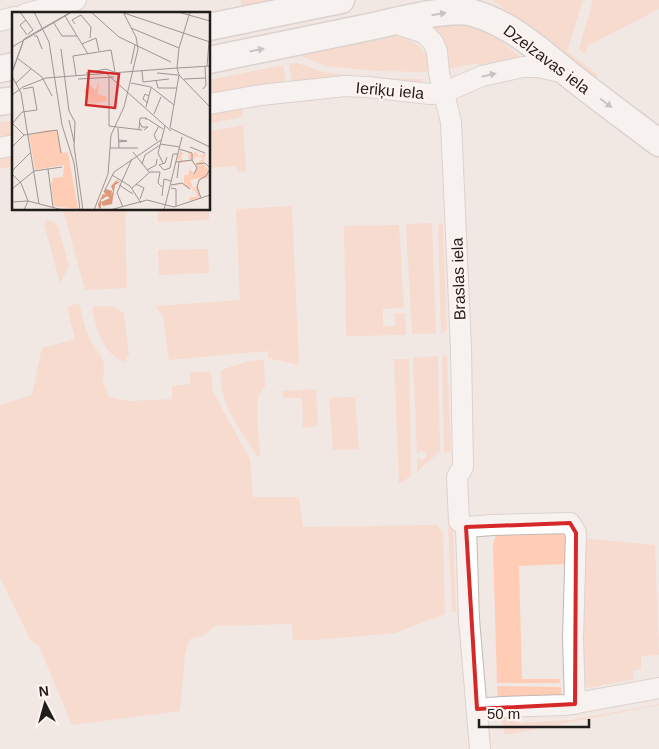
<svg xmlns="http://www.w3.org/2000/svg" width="659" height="749" viewBox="0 0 659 749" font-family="Arial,sans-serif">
<rect width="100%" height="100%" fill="#f1e7e3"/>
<g fill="#ffccb6">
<path d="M241,0H286L242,8Z"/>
<path d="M492,0H583L567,51L598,75L597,78Z"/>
<path d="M593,0H659V9L587,46L585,54L579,49Z"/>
<path d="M448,24H468L488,31L524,60L482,69L477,63L449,69C449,48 447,43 433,27Z"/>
<path d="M390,36C404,36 423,44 428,59C429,63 429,68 429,72L375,71L326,66L303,57L301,55Z"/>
<path d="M297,63L323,72L373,78L424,79L417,84L292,82L289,64Z"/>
<path d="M283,65L286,82L209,96V80Z"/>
<path d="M243,105L242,117L209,124V112Z"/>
<path d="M14,120V137L0,139V122Z"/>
<path d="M243,125L246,171L237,172V166L209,168V132Z"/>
<path d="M14,153V166L0,169V155Z"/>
<path d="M209,205V220L158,222V209H209Z"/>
<path d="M292,206L299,365L268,358V351L169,360L163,316L155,306L240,300L236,209Z"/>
<path d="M63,209H125L127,288L85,290Z"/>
<path d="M47,220L52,221L58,226L69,266L60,283L44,224Z"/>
<path d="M432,223L436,334H412L406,224Z"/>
<path d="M438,223L443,225L447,330L441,334Z"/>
<path d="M399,225L404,308L383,309V326H395V313H405L406,335L346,336L344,226Z"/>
<path d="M208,249L209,273L159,275L158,250Z"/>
<path d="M79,303C82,314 84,325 88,335C94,353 110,356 102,379L109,397L128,401L172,399V386L190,384V373L211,371L213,392L250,459L253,497H299L303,527L437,525L443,533L445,614L395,633L316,640H293L292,624L215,626L203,636L190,639L185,653L180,711L72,725L39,646L30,639L0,578V405L32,395L42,348L75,339L67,307Z"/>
<path d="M94,306H112L124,313L129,355L124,362C103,353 98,332 92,311Z"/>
<path d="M447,355L451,452L444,453L442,356Z"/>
<path d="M438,356L440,451L417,472V457L422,460L425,458L427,455L425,452L421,451L417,454L413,358Z"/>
<path d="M394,359H409L411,476L399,484Z"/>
<path d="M264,360L265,387L258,396L257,417L260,455L257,456C240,429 218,403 221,370L249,361Z"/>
<path d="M316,389L318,426L303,428L302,398H283L282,391Z"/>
<path d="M355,397L359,449L333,450L329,398Z"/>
<path d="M448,522H453L456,612H452Z"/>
<path d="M566,528L565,564L519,566L522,679H559L560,683H497L493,545L497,530Z"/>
<path d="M582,538L655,545L659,655L641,656V669L632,671L634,679L587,688L581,682Z"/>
<path d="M497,686L561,687V696L498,698Z"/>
<path d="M659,704V705L505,735L500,714L515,713L517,723L571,720Z"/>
</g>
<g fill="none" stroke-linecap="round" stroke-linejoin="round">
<g stroke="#c2b8b4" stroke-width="22">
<g id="minor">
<path d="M25,14L76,0"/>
<path d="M0,21L14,17"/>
<path d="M391,22L424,33L433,42L437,51L439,73L451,122L461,349L463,467L457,477L459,521L466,527L469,619L480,749"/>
<path d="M209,104L261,95L345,86L367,87L430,94L443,93L482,76L523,67H539L565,73"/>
<path d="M0,148L14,145"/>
<path d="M466,527L493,525L570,523L576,533L573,639L575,704"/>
<path d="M477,709L502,707L566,705L659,688"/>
</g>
</g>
<g stroke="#c2b8b4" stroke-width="29">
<g id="major">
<path d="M209,27L341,0"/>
<path d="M209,60C262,49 315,38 369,27C393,22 451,6 473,13C512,24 541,52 571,76C600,99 630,121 659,143"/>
<path d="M0,69L14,66"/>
<path d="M0,102L14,100"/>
</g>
</g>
<use href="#minor" stroke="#fff" stroke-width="20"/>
<use href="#major" stroke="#fff" stroke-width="26"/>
</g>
<defs><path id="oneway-solid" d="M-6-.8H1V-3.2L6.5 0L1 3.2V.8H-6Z" transform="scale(1.25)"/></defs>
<g fill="#9b9998">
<use href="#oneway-solid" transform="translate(439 14) rotate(-9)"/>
<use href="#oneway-solid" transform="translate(257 50) rotate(-11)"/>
<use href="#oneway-solid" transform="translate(489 75) rotate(-13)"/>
<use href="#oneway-solid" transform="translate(606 103) rotate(37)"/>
</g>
<path d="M0 0H659V749H0ZM570,523L576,533L575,704L477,709L466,527Z" fill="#f1e7e3" fill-opacity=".55" fill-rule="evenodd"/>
<path fill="none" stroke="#d62828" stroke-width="4" stroke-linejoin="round" d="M570,523L576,533L575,704L477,709L466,527Z"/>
<g text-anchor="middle" stroke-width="4" stroke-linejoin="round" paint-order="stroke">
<g font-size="16" fill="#201d1b" stroke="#fff4f0">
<text transform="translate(547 59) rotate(37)" y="6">Dzelzavas iela</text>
<text transform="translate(390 90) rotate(5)" y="6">Ieriķu iela</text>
<text transform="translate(458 279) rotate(-92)" y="6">Braslas iela</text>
</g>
</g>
<g transform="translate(12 12)">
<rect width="198" height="198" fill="#f1e7e3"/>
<path d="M87,70L86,82L95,85V89L77,92L72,78L79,73L83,78ZM34,118H44L50,141L56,140L66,197L42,194L39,173L41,166L51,165L52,153L23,158L17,123ZM168,138L172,142H169L170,148L172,149L177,148H179L184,152L192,146L183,144L182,149L179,143L180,147H177L176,140L181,143L183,139L187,144L194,141L191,151L184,153L192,152L197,159L196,166L189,167L186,174L188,166L178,168L181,176L185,175L187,176L188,186L177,190L178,185H185L184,179H179L185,176L179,177V174L177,177L170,172L161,174V173L169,172H172V163H176L178,157L182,162L185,155L179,149L168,151V146L165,149Z" fill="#ffccb6"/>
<path d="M106,167L105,170L109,169L103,173L100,192L91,194L89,190L98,186L95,184L89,188V196L87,197L86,192L91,182L95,183L92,181L94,177L100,179L99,184L101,179L99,174Z" fill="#de9777"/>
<path fill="none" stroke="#9d9693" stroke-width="1" d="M8,0L21,18L16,22M22,0L37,30L50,113L62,151L68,198M79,0L107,25L159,50M166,0L198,9M178,0L167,36L165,56L198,54M112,1L198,30M53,4L76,42M14,8L8,13L15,23M42,11L50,24H65M63,12L60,8L69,3L79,15L78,26M119,16L167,36M22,24H25L30,37M70,32L84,26L87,39M0,35L60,0M49,37L57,99L63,110L62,134L71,198M5,46L30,65L40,84M119,52L123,33M195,54L197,30M130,58L131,70L157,67M0,60L11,30M0,61L12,27L59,0M74,61L94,57L102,60M145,61L166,63M95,62L159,119M64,63L61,44L99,38L103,60M167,63L198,95M0,64L9,81L27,192M97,65V114L130,118M66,67L102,65M172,67L194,66M144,68L146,76H165M4,71L19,57M119,71L139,75L162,93M191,77L194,73L193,54M0,83L11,75L34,66L165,56L167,63L158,116L198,135M136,91L131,87L133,82L137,84M134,95L139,76M142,102L149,85M134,106L151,117M57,108L62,130M0,111L12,123M128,111L130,115H136L132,118M0,112L10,100L25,98L21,75L11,77M106,116L107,136M127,117L128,106H134V108M107,128L115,129L107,130M145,129L142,123L147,114M148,132L168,135M0,135L12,123L45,118L49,141M178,135L193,141M98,136H126M167,137L180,141V148M121,140L137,160M155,145L153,151L147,153L152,158L158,156L161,142H166M164,150L180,148L185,156L182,162M151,151L146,141L153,114M130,152L133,143L148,133M184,152L193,151L198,156M36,157L41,195M135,158L144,153L145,147M0,159L19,140M0,162L9,171L16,189L0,190M100,163L118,174L129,191M165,166L167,150M110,169L105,181L111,195M110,169L120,147M124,172L132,176L128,187M107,173L121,182M159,173L170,171L178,177M120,176L138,160H148L146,171L150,175M159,176L164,177V194M0,177L22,159L50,155M92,180L102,160L149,128M150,184L152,167L159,169M189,186L185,175L187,168L194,164L198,157M12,198L16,189L51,198M82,198L96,162L99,123L112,95L126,37L124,25L111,0M98,198L135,188L162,195L198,183M152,198L170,125"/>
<path fill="#d62828" fill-opacity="0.15" stroke="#d62828" stroke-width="2.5" d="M77,59L107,62L103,96L74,93Z"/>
<rect width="198" height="198" fill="none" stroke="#201d1b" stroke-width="2.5"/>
</g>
<g transform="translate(45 704) rotate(354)" stroke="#fff4f0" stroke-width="4" paint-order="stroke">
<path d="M0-4L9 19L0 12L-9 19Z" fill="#201d1b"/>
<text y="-8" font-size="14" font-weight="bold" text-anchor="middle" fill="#201d1b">N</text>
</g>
<path d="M479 719v8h110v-8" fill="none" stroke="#201d1b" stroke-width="2.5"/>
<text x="487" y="719" font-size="15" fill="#201d1b" stroke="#fff4f0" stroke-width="4" paint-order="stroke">50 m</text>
</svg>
